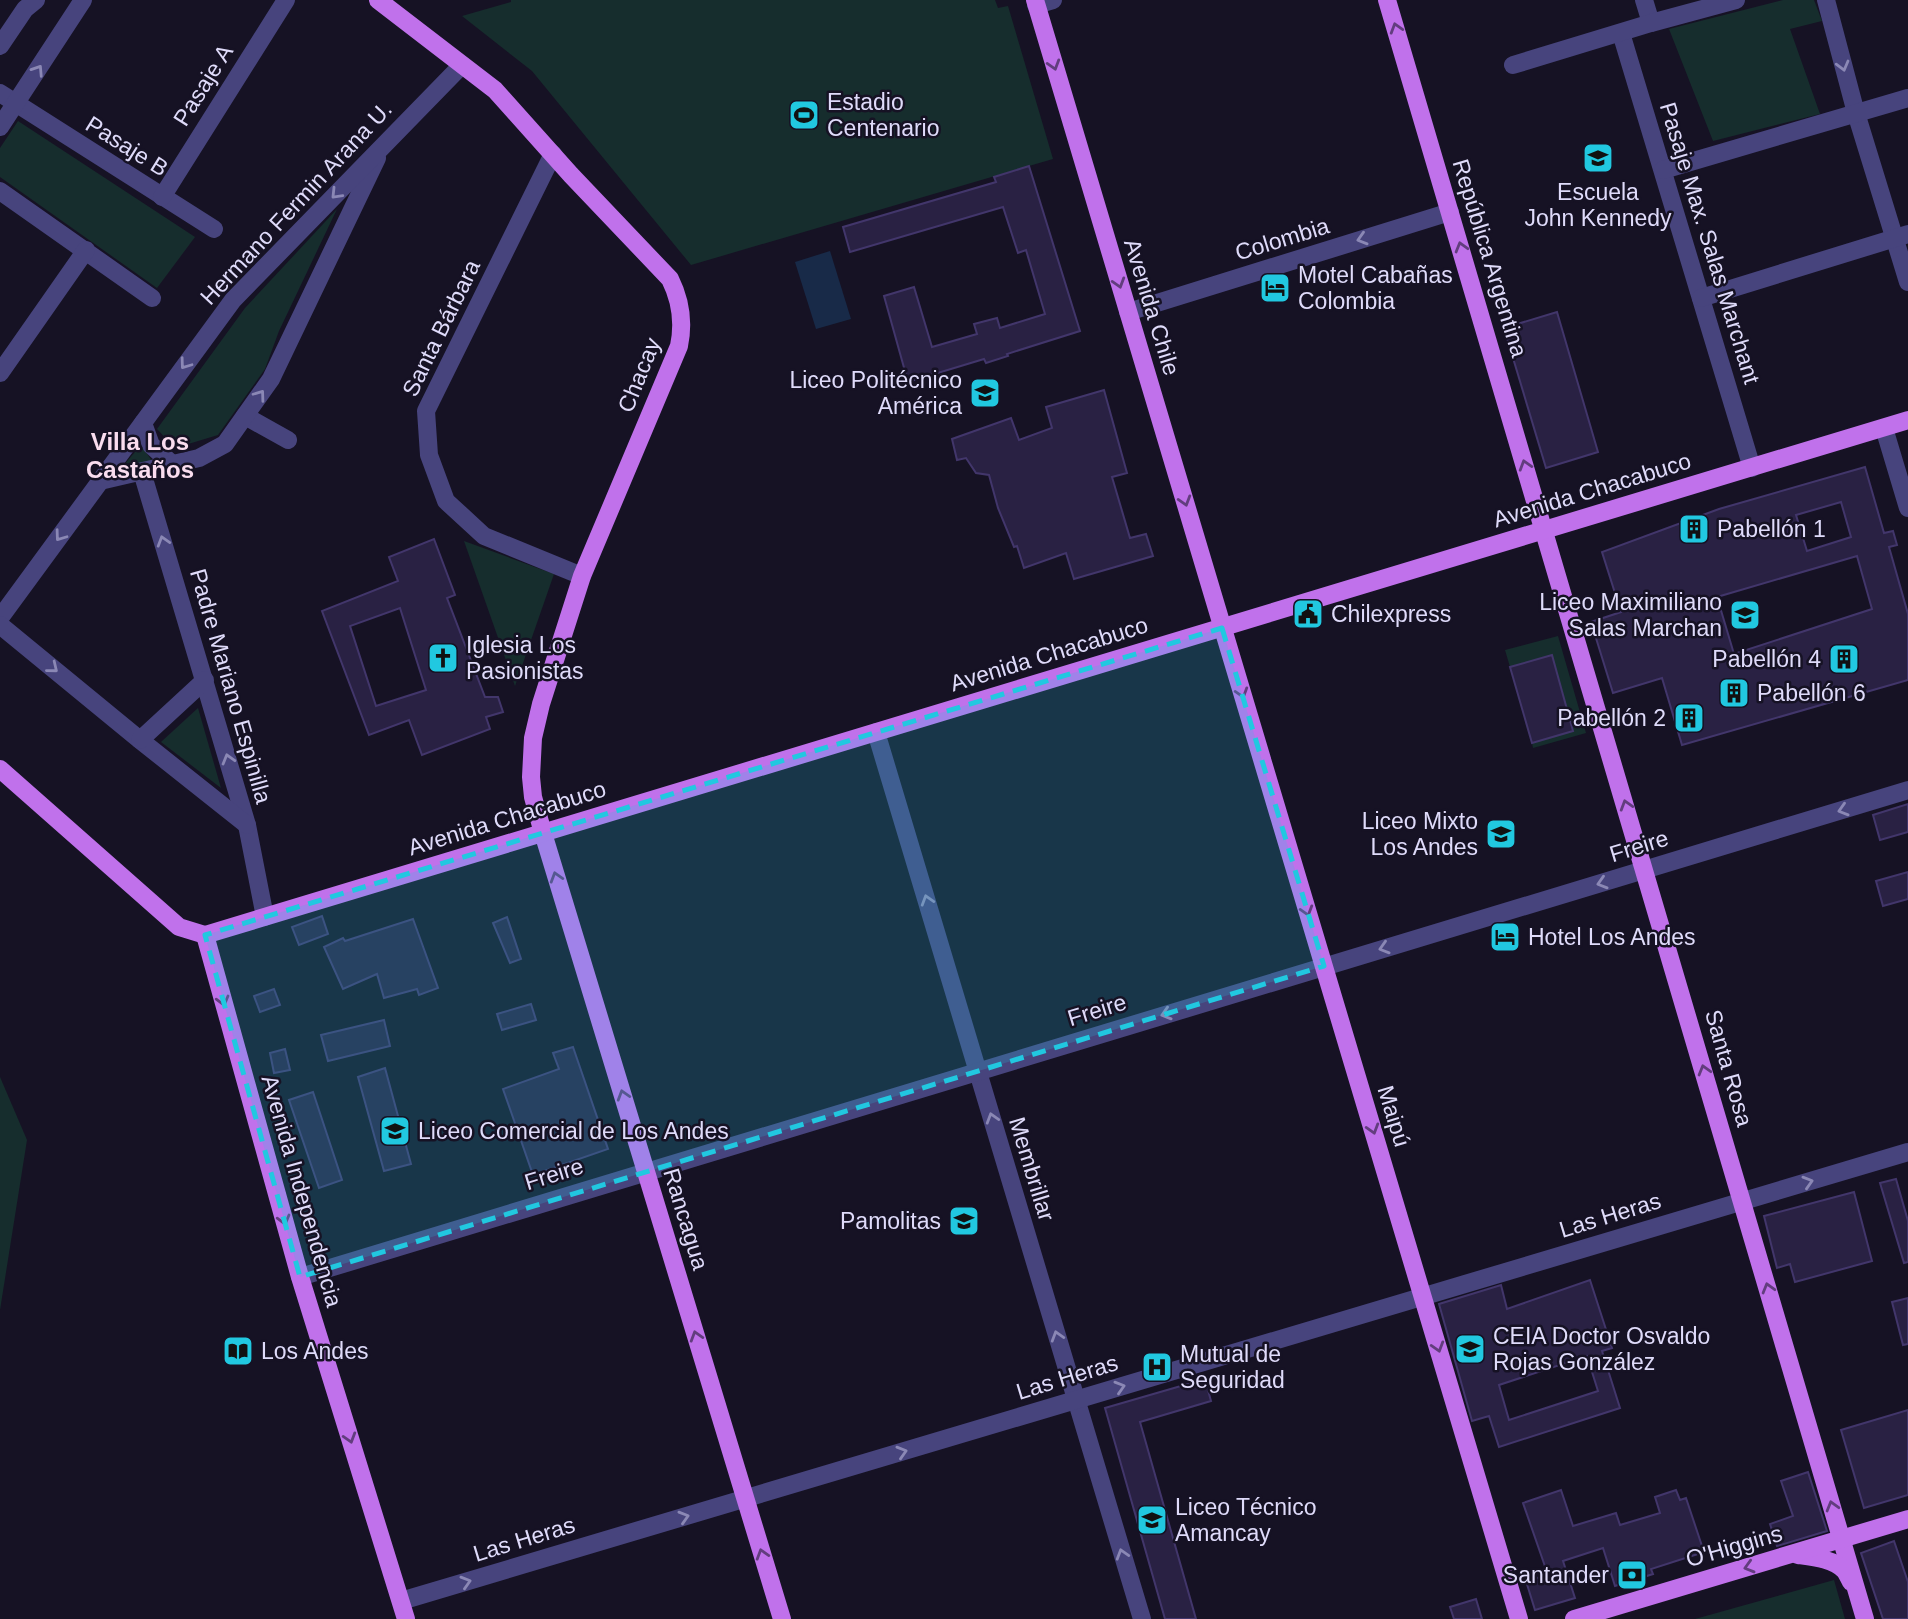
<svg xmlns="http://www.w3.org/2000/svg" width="1908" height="1619" viewBox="0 0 1908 1619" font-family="Arial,sans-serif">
<rect width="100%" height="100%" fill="#161224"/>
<g fill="#162d2d">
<path d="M511,0H995L998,8L1008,6L1053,159L691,265L532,71L462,16L511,2Z"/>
<path d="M1783,0H1814L1822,21L1790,29L1820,114L1713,141L1669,29Z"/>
<path d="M18,121L195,237L157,288L0,177V148Z"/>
<path d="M337,209L279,331L265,369L218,435L175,448L157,429L245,308Z"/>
<path d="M141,445L152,461L123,466Z"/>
<path d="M464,541L554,574L515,686Z"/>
<path d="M1558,636L1586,733L1533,748L1532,743L1573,730L1552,656L1510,667L1505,650Z"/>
<path d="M198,708L221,788L161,742Z"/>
<path d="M0,1077L27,1140L0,1310Z"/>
<path d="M1834,1580L1845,1619H1695Z"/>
</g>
<path fill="#182a48" d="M830,251L851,319L816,329L795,262Z"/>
<g fill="#292143" stroke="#42366b" stroke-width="2" fill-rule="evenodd">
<path d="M1029,166L1080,331L1007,354L1008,356L986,363L984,359L908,382L884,296L914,287L932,347L977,334L974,324L997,318L1000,328L1045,314L1026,250L1018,253L1003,207L850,252L843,227L996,182L994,177Z"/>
<path d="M1557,312L1598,452L1546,468L1504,328Z"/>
<path d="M1104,390L1127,473L1112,477L1130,538L1146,534L1153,556L1074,579L1066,553L1024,568L1017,546L1014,547L998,508L989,475L976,473L966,458L957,460L952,439L1011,418L1019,440L1052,428L1046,407Z"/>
<path d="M1865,467L1884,533L1893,531L1897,545L1889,547L1908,614V680L1682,745L1662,678L1613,693L1591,622L1621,612L1602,552L1719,509ZM1841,502L1851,537L1807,551L1796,515ZM1857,556L1872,609L1734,654L1717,597Z"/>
<path d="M434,539L455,595L447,598L485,697H498L503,712L486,717L490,729L422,755L409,720L369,735L322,611L398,581L389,557ZM400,608L426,690L376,706L350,626Z"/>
<path d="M1552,655L1573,731L1532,743L1510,667Z"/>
<path d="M1908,804V832L1880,840L1873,815Z"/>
<path d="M1908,872V899L1883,906L1876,881Z"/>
<path d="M322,916L328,934L299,945L292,927Z"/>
<path d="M507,917L521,959L510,963L493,923Z"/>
<path d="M413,919L438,988L419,995L417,989L384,998L377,974L343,989L324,947L343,938L345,941Z"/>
<path d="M274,989L280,1005L260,1012L254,996Z"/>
<path d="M531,1004L536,1020L502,1030L497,1014Z"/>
<path d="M384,1020L390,1046L328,1061L321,1035Z"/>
<path d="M573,1047L608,1149L533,1175L503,1089L559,1069L553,1053Z"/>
<path d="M285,1049L290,1070L274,1073L270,1053Z"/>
<path d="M385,1068L411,1164L384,1171L358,1077Z"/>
<path d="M313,1092L342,1180L319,1188L289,1100Z"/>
<path d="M1896,1179L1908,1221V1262L1904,1263L1880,1183Z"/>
<path d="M1854,1192L1872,1261L1795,1282L1790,1264L1777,1268L1764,1216Z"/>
<path d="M1590,1280L1612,1348L1602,1351L1620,1408L1499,1447L1489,1416L1472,1421L1439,1304L1501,1285L1507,1309ZM1587,1356L1598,1391L1509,1420L1499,1385Z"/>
<path d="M1908,1298V1344L1903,1345L1892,1302Z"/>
<path d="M1205,1379L1211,1401L1140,1422L1196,1619H1165L1105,1408Z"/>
<path d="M1908,1410V1495L1864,1508L1841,1430Z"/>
<path d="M1808,1472L1827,1531L1777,1546L1770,1524L1793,1516L1781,1481Z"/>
<path d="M1561,1490L1573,1526L1616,1513L1620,1525L1660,1513L1655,1497L1676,1490L1680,1500L1686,1498L1704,1552L1651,1569L1653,1574L1615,1586L1603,1548L1563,1561L1575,1598L1535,1610L1526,1581L1548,1575L1523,1503Z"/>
<path d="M1894,1541L1908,1582V1619H1883L1861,1553Z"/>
<path d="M1476,1599L1482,1619H1454L1450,1607Z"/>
</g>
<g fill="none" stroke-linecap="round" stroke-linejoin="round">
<g stroke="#47447d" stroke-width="18">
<path d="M1644,0L1651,23"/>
<path d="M1826,0L1856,113L1908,282"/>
<path d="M1036,5L1053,0"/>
<path d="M1621,33L1752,468"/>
<path d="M0,46L25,9L36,0"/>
<path d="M1513,65L1651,23L1736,0"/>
<path d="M0,93L214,229"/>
<path d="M0,127L83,0"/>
<path d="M553,154L426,411L429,455L446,501L484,536L582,576"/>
<path d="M1663,170L1908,98"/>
<path d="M0,191L152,298"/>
<path d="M162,197L286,0"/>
<path d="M1701,298L1908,234"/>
<path d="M1128,312L1450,212"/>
<path d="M0,373L86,250"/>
<path d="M245,416L288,440"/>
<path d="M143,423L151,445L173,465"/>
<path d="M1884,428L1908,508"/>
<path d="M142,472L247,825L265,917"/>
<path d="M100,481L199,458L225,444L271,379L377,158"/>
<path d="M0,618L233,300L462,65"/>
<path d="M0,625L140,740L247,825"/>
<path d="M876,732L1142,1619"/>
<path d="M140,740L205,680"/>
<path d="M300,1277L1908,790"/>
<path d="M401,1601L1908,1152"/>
</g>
<g stroke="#c071eb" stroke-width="18">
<path d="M378,0L495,90L571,175L670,279C681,301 684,322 679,346L582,576L541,704L533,738L531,777L533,797L543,833L782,1619"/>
<path d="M1035,0L1519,1619"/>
<path d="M1387,0L1865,1619"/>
<path d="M0,769L179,927L205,935"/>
<path d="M205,935L1908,420"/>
<path d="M205,935L300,1277L406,1619"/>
<path d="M1798,1555C1813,1557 1834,1559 1845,1571C1847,1574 1849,1578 1851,1582"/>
<path d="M1574,1619L1908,1519"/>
</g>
</g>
<defs><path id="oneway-chevron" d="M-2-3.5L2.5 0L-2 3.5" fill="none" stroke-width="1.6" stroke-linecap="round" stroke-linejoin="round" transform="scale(1.75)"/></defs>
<g stroke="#623d7e">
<use href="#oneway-chevron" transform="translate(1396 28) rotate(-107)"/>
<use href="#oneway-chevron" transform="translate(1054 65) rotate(73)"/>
<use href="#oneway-chevron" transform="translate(1461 247) rotate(-106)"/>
<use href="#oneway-chevron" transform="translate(1119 283) rotate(73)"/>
<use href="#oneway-chevron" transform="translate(1525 465) rotate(-107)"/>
<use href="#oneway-chevron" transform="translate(1185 501) rotate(73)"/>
<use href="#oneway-chevron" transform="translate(1242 693) rotate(73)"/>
<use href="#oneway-chevron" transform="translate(1626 805) rotate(-107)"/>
<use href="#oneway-chevron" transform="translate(556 877) rotate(-107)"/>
<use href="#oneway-chevron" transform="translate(1307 911) rotate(73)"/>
<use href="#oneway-chevron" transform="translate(223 1001) rotate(75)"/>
<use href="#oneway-chevron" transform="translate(1704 1070) rotate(-106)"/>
<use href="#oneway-chevron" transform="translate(623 1095) rotate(-107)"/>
<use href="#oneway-chevron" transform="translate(1373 1129) rotate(73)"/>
<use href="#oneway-chevron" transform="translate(284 1220) rotate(75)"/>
<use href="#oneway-chevron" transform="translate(1768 1288) rotate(-106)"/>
<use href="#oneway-chevron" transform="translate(696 1336) rotate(-107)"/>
<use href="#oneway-chevron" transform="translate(1438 1347) rotate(73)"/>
<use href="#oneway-chevron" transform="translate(350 1438) rotate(73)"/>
<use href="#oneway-chevron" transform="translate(1832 1506) rotate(-106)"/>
<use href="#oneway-chevron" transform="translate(762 1554) rotate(-107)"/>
<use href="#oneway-chevron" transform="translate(1749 1567) rotate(164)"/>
</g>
<g stroke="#8b88b5">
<use href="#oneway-chevron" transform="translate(1843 66) rotate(75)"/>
<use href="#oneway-chevron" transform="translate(38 70) rotate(-57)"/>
<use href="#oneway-chevron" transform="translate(336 194) rotate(134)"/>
<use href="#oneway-chevron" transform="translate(1362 239) rotate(163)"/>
<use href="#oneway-chevron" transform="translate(185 364) rotate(126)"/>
<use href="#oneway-chevron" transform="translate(260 395) rotate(-54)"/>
<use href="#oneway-chevron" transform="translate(60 536) rotate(126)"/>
<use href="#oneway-chevron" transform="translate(163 541) rotate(-107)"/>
<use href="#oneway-chevron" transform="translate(53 668) rotate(39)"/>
<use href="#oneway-chevron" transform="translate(228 759) rotate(-106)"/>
<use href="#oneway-chevron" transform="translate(1843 810) rotate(163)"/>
<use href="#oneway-chevron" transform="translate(1602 883) rotate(163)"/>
<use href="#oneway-chevron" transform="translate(927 900) rotate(-107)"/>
<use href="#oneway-chevron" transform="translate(1384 948) rotate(163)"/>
<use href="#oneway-chevron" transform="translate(1166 1014) rotate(163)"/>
<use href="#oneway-chevron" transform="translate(992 1118) rotate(-107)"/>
<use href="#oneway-chevron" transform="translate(1808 1182) rotate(-17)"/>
<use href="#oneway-chevron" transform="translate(1057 1336) rotate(-107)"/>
<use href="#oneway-chevron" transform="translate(1120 1387) rotate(-17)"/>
<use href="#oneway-chevron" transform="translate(902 1452) rotate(-17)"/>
<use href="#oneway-chevron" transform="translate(684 1517) rotate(-17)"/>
<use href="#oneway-chevron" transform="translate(1122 1554) rotate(-107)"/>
<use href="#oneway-chevron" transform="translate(466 1582) rotate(-17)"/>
</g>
<path fill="#21c8e0" fill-opacity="0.2" stroke="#21c8e0" stroke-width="5" stroke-dasharray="14 9" stroke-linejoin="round" d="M1222,628L1324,966L300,1277L205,935Z"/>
<defs>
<g id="stadium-square" transform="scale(1.575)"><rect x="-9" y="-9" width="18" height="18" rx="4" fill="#21c8e0" stroke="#161224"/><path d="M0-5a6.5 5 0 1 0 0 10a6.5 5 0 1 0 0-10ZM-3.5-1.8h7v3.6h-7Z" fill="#111"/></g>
<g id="school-square" transform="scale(1.575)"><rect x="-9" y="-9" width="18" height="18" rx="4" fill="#21c8e0" stroke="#161224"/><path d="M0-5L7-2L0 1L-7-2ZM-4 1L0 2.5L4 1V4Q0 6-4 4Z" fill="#111"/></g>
<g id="hotel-square" transform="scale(1.575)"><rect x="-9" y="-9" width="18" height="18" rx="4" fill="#21c8e0" stroke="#161224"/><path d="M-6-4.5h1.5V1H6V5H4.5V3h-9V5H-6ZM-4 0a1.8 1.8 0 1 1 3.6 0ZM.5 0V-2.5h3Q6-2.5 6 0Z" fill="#111"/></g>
<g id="building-square" transform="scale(1.575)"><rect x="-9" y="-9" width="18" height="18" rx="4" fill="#21c8e0" stroke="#161224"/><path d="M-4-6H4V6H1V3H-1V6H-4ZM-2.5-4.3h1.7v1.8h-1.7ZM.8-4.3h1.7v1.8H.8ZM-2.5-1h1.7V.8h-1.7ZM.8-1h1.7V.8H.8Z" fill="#111"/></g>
<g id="civic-square" transform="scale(1.575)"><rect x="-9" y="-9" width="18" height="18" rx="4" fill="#21c8e0" stroke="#161224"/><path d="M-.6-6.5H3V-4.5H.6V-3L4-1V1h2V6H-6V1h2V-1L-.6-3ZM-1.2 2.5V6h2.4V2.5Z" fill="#111"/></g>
<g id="church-square" transform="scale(1.575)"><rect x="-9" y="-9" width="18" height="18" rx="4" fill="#21c8e0" stroke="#161224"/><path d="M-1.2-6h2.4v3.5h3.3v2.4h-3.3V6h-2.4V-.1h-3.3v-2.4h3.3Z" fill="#111"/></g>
<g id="library-square" transform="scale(1.575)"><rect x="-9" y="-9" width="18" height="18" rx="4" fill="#21c8e0" stroke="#161224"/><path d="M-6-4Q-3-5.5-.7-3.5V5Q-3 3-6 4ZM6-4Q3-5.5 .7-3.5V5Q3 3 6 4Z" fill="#111"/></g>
<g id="hospital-square" transform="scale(1.575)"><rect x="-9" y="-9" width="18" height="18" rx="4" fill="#21c8e0" stroke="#161224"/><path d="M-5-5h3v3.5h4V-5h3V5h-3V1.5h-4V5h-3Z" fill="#111"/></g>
<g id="bank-square" transform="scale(1.575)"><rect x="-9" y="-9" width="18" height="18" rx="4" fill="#21c8e0" stroke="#161224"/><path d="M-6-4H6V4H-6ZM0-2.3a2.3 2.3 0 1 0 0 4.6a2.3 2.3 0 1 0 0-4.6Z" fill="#111"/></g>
</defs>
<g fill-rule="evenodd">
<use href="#stadium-square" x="804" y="115"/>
<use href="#school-square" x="1598" y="158"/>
<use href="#hotel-square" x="1275" y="288"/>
<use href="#school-square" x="985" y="393"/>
<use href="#building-square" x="1694" y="529"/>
<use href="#civic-square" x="1308" y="614"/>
<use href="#school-square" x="1745" y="615"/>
<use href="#church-square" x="443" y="658"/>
<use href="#building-square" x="1844" y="659"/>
<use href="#building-square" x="1734" y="693"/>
<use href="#building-square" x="1689" y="718"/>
<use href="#school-square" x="1501" y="834"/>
<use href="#hotel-square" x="1505" y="937"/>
<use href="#school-square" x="395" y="1131"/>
<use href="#school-square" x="964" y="1221"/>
<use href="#school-square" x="1470" y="1349"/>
<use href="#library-square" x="238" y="1351"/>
<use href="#hospital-square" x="1157" y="1367"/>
<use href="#school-square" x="1152" y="1520"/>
<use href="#bank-square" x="1632" y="1575"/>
</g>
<g text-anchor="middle" stroke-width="5" stroke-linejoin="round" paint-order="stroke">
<g font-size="23" fill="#dfdbfa" stroke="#161224">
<text transform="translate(203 85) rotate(-58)" y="8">Pasaje A</text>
<text transform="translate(127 146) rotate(32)" y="8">Pasaje B</text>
<text transform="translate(296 203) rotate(-47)" y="8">Hermano Fermin Arana U.</text>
<text transform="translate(1282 239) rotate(-17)" y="8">Colombia</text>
<text transform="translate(1710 243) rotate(73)" y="8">Pasaje Max. Salas Marchant</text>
<text transform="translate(1490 258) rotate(73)" y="8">República Argentina</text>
<text transform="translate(1152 307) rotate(73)" y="8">Avenida Chile</text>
<text transform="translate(441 328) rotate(-64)" y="8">Santa Bárbara</text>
<text transform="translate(639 375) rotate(-68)" y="8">Chacay</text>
<text transform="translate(1592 490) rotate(-17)" y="8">Avenida Chacabuco</text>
<text transform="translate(1049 654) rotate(-17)" y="8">Avenida Chacabuco</text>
<text transform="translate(231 686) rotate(74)" y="8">Padre Mariano Espinilla</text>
<text transform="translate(507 818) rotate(-17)" y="8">Avenida Chacabuco</text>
<text transform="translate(1639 846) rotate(-17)" y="8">Freire</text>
<text transform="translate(1097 1010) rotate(-17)" y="8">Freire</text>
<text transform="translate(1729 1068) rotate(74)" y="8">Santa Rosa</text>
<text transform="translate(1394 1116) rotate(73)" y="8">Maipú</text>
<text transform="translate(1032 1169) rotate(73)" y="8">Membrillar</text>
<text transform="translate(554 1174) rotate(-17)" y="8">Freire</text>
<text transform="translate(302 1191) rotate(74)" y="8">Avenida Independencia</text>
<text transform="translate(1610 1215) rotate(-17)" y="8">Las Heras</text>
<text transform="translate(686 1219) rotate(73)" y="8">Rancagua</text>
<text transform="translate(1067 1377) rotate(-17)" y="8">Las Heras</text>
<text transform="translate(524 1539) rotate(-17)" y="8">Las Heras</text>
<text transform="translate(1734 1546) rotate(-16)" y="8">O'Higgins</text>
</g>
<g font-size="23" fill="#dfdbfa" stroke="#161224" text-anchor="start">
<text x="827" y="110">Estadio<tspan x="827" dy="26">Centenario</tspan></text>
<text x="1598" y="200" text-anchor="middle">Escuela<tspan x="1598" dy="26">John Kennedy</tspan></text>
<text x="1298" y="283">Motel Cabañas<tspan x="1298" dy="26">Colombia</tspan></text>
<text x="962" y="388" text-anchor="end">Liceo Politécnico<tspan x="962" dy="26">América</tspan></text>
<text x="1717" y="537">Pabellón 1</text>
<text x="1722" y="610" text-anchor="end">Liceo Maximiliano<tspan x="1722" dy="26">Salas Marchan</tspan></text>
<text x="1331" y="622">Chilexpress</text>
<text x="466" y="653">Iglesia Los<tspan x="466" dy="26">Pasionistas</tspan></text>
<text x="1821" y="667" text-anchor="end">Pabellón 4</text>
<text x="1757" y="701">Pabellón 6</text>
<text x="1666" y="726" text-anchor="end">Pabellón 2</text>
<text x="1478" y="829" text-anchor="end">Liceo Mixto<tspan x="1478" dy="26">Los Andes</tspan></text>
<text x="1528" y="945">Hotel Los Andes</text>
<text x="418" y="1139">Liceo Comercial de Los Andes</text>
<text x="941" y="1229" text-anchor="end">Pamolitas</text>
<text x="1493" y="1344">CEIA Doctor Osvaldo<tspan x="1493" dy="26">Rojas González</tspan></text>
<text x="261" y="1359">Los Andes</text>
<text x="1180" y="1362">Mutual de<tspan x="1180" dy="26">Seguridad</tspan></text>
<text x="1175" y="1515">Liceo Técnico<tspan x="1175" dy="26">Amancay</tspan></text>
<text x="1609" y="1583" text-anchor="end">Santander</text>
</g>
<g font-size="24" font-weight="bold" fill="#faddef" stroke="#161224">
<text x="140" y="450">Villa Los<tspan x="140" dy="28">Castaños</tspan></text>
</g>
</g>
</svg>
